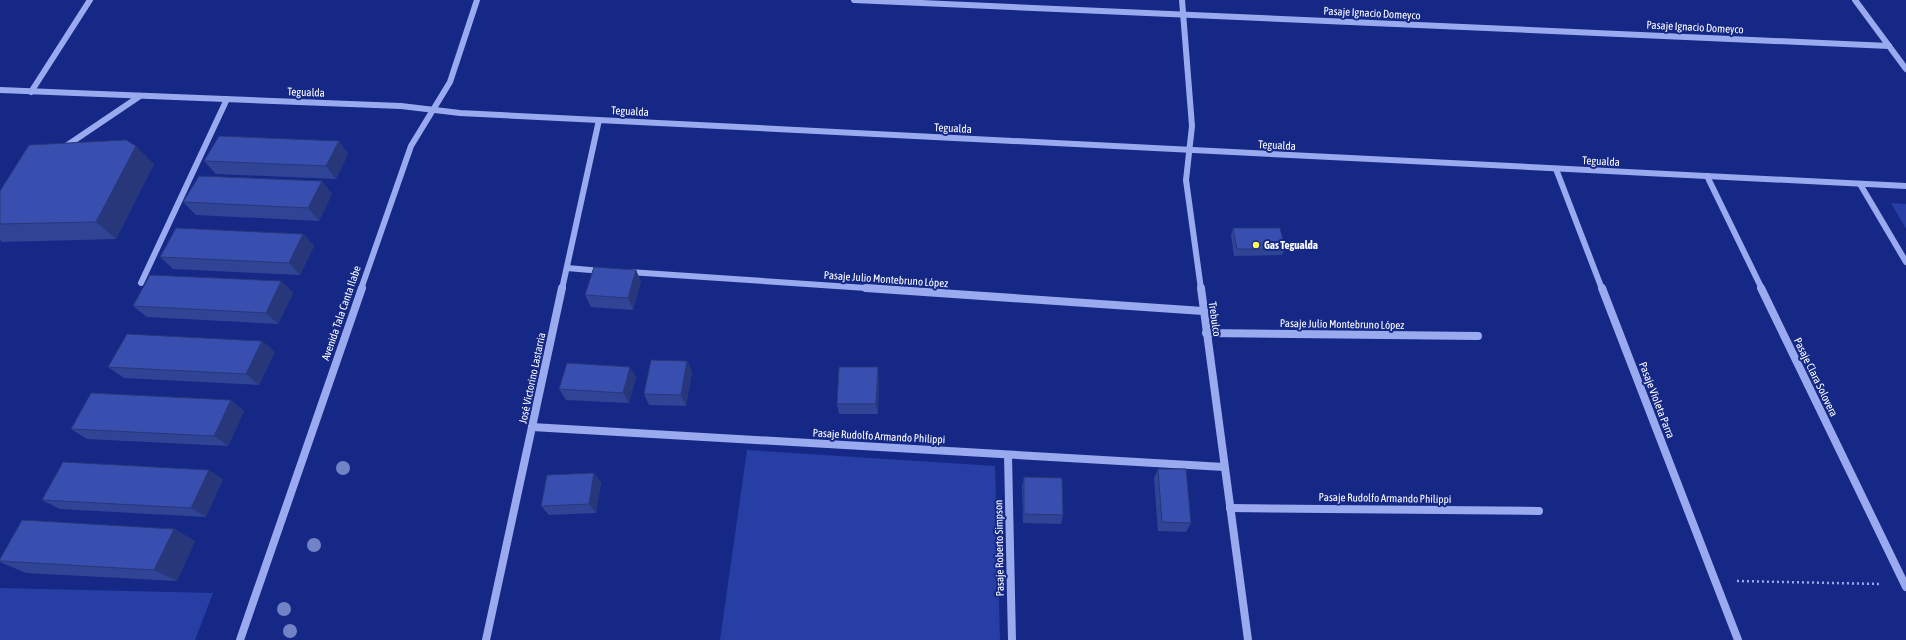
<svg xmlns="http://www.w3.org/2000/svg" width="1906" height="640" viewBox="0 0 1906 640" font-family="'Asap Condensed',sans-serif">
<rect width="100%" height="100%" fill="#152886"/>
<g fill="#273ea5">
<path d="M1891,203L1906,204V229Z"/>
<path d="M747,450L995,466L1000,640H720Z"/>
<path d="M0,588L213,593L195,640H0Z"/>
</g>
<g fill="none" stroke-linecap="round" stroke-linejoin="round">
<path stroke="#99aaef" stroke-width="2.5" stroke-dasharray="2 3" stroke-linecap="butt" d="M1737,581L1880,584"/>
<g stroke="#99aaef" stroke-width="6">
<path d="M854,0L1889,46"/>
<path d="M1182,0L1192,126L1186,180L1201,289"/>
<path d="M1855,0L1906,69"/>
<path d="M0,90L401,106L460,113L1906,186"/>
<path d="M31,92L90,0"/>
<path d="M63,148L140,96"/>
<path d="M1556,169L1602,289"/>
<path d="M1707,176L1762,289"/>
<path d="M1860,184L1906,262"/>
<path d="M567,268L602,271"/>
<path d="M629,272L881,289"/>
<path d="M141,283L227,99"/>
<path d="M361,289L411,146L450,82L477,0"/>
<path d="M562,289L599,120"/>
</g>
<g stroke="#99aaef" stroke-width="8">
<path d="M866,288L1203,311"/>
<path d="M1201,288L1248,640"/>
<path d="M1602,288L1738,640"/>
<path d="M1761,288L1906,587"/>
<path d="M1206,333L1478,336"/>
<path d="M532,427L1224,467"/>
<path d="M1008,455L1012,640"/>
<path d="M1230,508L1539,511"/>
<path d="M240,640L362,288"/>
<path d="M486,640L562,288"/>
</g>
</g>
<g fill="#7282c6">
<circle cx="343" cy="468" r="7"/>
<circle cx="314" cy="545" r="7"/>
<circle cx="284" cy="609" r="7"/>
<circle cx="290" cy="631" r="7"/>
</g>
<g fill="#304496">
<path d="M339,141L348,154L336,179L216,174L204,161Z"/>
<path d="M154,164L116,239L2,242L0,240V191Z"/>
<path d="M322,181L332,194L319,221L196,215L183,202Z"/>
<path d="M1233,228L1285,249L1282,255L1234,256L1231,235Z"/>
<path d="M303,234L314,246L300,275L173,269L160,257Z"/>
<path d="M636,270L641,282L633,310L591,307L585,295Z"/>
<path d="M281,281L293,293L278,324L147,317L133,306Z"/>
<path d="M262,341L275,352L259,385L124,378L108,367Z"/>
<path d="M687,361L692,372L686,406L649,405L644,394Z"/>
<path d="M636,377L629,403L566,400L559,389Z"/>
<path d="M879,378L878,414H839L837,404Z"/>
<path d="M244,411L228,446L87,439L71,429Z"/>
<path d="M1158,469L1191,523L1186,532L1158,531L1154,478Z"/>
<path d="M594,473L601,483L596,513L549,515L541,506Z"/>
<path d="M1024,477L1063,515L1061,524L1023,523L1022,486Z"/>
<path d="M223,479L206,517L60,509L42,500Z"/>
<path d="M174,529L195,541L177,581L26,573L0,562V559Z"/>
</g>
<g fill="#27377a">
<path d="M339,141L348,154L336,179L326,166Z"/>
<path d="M136,146L154,164L116,239L96,222Z"/>
<path d="M322,181L332,194L319,221L308,208Z"/>
<path d="M303,234L314,246L300,275L289,263Z"/>
<path d="M636,270L641,282L633,310L628,298Z"/>
<path d="M281,281L293,293L278,324L266,313Z"/>
<path d="M262,341L275,352L259,385L246,374Z"/>
<path d="M687,361L692,372L686,406L681,395Z"/>
<path d="M630,367L636,377L629,403L623,393Z"/>
<path d="M878,367L879,378L878,414L876,404Z"/>
<path d="M231,400L244,411L228,446L214,436Z"/>
<path d="M209,470L223,479L206,517L191,508Z"/>
<path d="M594,473L601,483L596,513L589,504Z"/>
<path d="M174,529L195,541L177,581L154,570Z"/>
</g>
<g fill="#384faf" stroke="#27377a">
<path d="M219,136L339,141L326,166L204,161Z"/>
<path d="M126,140L136,146L96,222L0,224V191L29,145Z"/>
<path d="M199,176L322,181L308,208L183,202Z"/>
<path d="M176,228L303,234L289,263L160,257Z"/>
<path d="M1233,228H1280L1285,249H1237Z"/>
<path d="M594,267L636,270L628,298L585,295Z"/>
<path d="M150,275L281,281L266,313L133,306Z"/>
<path d="M127,334L262,341L246,374L108,367Z"/>
<path d="M651,360L687,361L681,395L644,394Z"/>
<path d="M567,363L630,367L623,393L559,389Z"/>
<path d="M839,367H878L876,404H837Z"/>
<path d="M91,393L231,400L214,436L71,429Z"/>
<path d="M63,462L209,470L191,508L42,500Z"/>
<path d="M1158,469H1186L1191,523L1162,522Z"/>
<path d="M594,473L589,504L541,506L547,475Z"/>
<path d="M1024,477L1062,478L1063,515L1024,514Z"/>
<path d="M22,520L174,529L154,570L0,561V559Z"/>
</g>
<circle fill="#fffa57" stroke="#152886" stroke-width="1.5" cx="1256" cy="245" r="4"/>
<g text-anchor="middle" stroke-width="4" stroke-linejoin="round" paint-order="stroke">
<g font-size="11" fill="#fff" stroke="#152886">
<text transform="translate(1372 13) rotate(3)" y="4">Pasaje Ignacio Domeyco</text>
<text transform="translate(1695 27) rotate(3)" y="4">Pasaje Ignacio Domeyco</text>
<text transform="translate(306 92) rotate(2)" y="4">Tegualda</text>
<text transform="translate(630 111) rotate(3)" y="4">Tegualda</text>
<text transform="translate(953 128) rotate(3)" y="4">Tegualda</text>
<text transform="translate(1277 145) rotate(3)" y="4">Tegualda</text>
<text transform="translate(1601 161) rotate(3)" y="4">Tegualda</text>
<text transform="translate(886 279) rotate(4)" y="4">Pasaje Julio Montebruno López</text>
<text transform="translate(341 313) rotate(-71)" y="4">Avenida Tala Canta Ilabe</text>
<text transform="translate(1215 319) rotate(82)" y="4">Trebulco</text>
<text transform="translate(1342 324) rotate(1)" y="4">Pasaje Julio Montebruno López</text>
<text transform="translate(1816 377) rotate(64)" y="4">Pasaje Clara Solovera</text>
<text transform="translate(532 378) rotate(-78)" y="4">José Victorino Lastarria</text>
<text transform="translate(1657 400) rotate(69)" y="4">Pasaje Violeta Parra</text>
<text transform="translate(879 436) rotate(3)" y="4">Pasaje Rudolfo Armando Philippi</text>
<text transform="translate(1385 498) rotate(1)" y="4">Pasaje Rudolfo Armando Philippi</text>
<text transform="translate(999 548) rotate(-91)" y="4">Pasaje Roberto Simpson</text>
</g>
<g font-size="11" font-weight="bold" fill="#fff" stroke="#152886" text-anchor="start">
<text x="1264" y="249">Gas Tegualda</text>
</g>
</g>
</svg>
